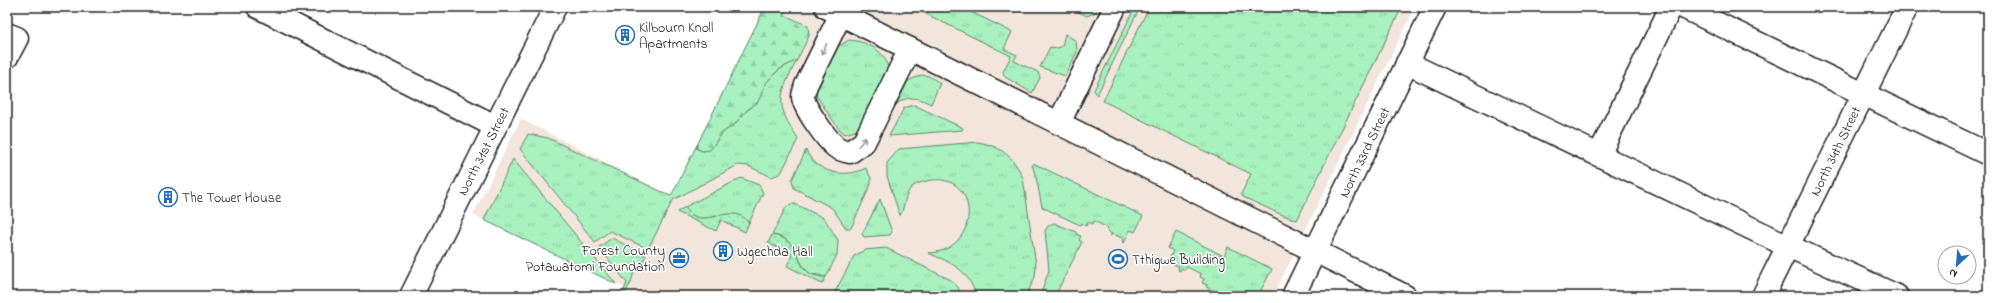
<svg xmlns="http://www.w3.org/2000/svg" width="1995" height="303" viewBox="0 0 1995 303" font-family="'Indie Flower',sans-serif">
<defs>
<pattern id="grass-tufts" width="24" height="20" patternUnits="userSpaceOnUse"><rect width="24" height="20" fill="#a8f1bf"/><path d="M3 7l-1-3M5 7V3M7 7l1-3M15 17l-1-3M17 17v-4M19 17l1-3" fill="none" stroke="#90cea4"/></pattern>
<pattern id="forest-firs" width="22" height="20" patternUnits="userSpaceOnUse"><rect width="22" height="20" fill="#a8f1bf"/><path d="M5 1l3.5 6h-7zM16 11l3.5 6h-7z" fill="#90cea4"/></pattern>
<pattern id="garden-dots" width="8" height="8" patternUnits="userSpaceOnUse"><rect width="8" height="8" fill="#a8f1bf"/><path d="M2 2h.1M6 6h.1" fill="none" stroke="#90cea4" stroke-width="1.8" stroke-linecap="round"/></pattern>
</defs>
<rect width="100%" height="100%" fill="#fff"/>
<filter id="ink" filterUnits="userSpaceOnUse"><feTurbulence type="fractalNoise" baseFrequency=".025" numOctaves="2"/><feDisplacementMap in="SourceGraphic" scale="8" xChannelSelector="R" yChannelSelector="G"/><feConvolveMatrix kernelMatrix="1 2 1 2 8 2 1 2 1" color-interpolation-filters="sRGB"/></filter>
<g filter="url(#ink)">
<path fill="#f2e5db" d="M765,7H1415L1273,296H621L625,288L473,215L521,119L671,196Z"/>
<g fill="url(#grass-tufts)" stroke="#62866e">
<path d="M912,7H961L1012,32L1004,49L1017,55L1014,61L1038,72L1040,78L1032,93L1005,77L1003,72L1011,56Z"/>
<path d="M1073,7H1100L1094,13L1087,16L1072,9Z"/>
<path d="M1135,7H1140L1097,95L1094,90Z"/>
<path d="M1149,7H1383L1390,12L1394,7H1402L1297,220L1280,214L1243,197L1241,194L1251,174L1103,101Z"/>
<path d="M1065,34L1076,41L1077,52L1065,76L1040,67L1050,47L1058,48L1062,46Z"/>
<path d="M849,40C866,41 888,51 888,71L858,130L845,134L839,129L817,97L816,92L837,47Z"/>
<path d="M797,60C779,96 774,103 798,139L781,173L772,177L748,166L738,165L673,200L648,249L610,231L595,242L520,149L528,134L548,138L671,196L697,145V149L703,151L713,146L723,132L734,125L746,111L752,107L766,83L773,75L780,69Z"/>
<path d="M921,75L929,76L940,83L931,104C918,98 908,94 896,105L908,81Z"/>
<path d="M914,105L963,128L962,130L889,136L904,108Z"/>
<path d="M978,142C1001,146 1014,157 1023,178L1036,265L1035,277L1026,296H976C968,269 952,263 928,253C981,252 981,174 932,180C925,181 917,183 912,187C904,195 905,207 900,216L887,176V163L899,149Z"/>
<path d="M806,150C816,173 845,179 866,168L871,178V184L851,228H846L832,208L794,188L792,180Z"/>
<path d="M513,159L616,284L484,220Z"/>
<path d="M1033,163L1143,216L1135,232L1130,230L1124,243L1122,242L1124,239L1113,234L1110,236L1112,234L1107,231L1108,228L1094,221L1092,224L1088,222L1086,226L1081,223L1080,225L1042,207L1036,177L1032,165Z"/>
<path d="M741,178L759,185L763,193L749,223L747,220L698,218L690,214L685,207Z"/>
<path d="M880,199L892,232L890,235L864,237L862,234Z"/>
<path d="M791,204H795L824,218L838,240L837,255L826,277L809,273C793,257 798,238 772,235L786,207Z"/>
<path d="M1054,223L1076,232V234L1081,236L1079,240L1082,242L1055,296H1040L1049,270L1045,231L1048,226Z"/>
<path d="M1176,232L1224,256L1228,247L1272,269L1258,296H1224L1206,287L1207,285L1202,283L1204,279L1200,277L1201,274L1187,267L1185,270L1182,268L1180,271L1178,270L1179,267L1169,261L1167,264L1173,251L1168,248Z"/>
<path d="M612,238L646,255L639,269L634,271L631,283L623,296H621L627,283L599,247Z"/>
<path d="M886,248L951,280L958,287L961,296H843L835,292L854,256L865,250Z"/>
</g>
<path fill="url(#forest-firs)" stroke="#62866e" d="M765,7H786L783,14L808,26L809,36L797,60L780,69L773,75L766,83L758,102L746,111L734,125L723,132L710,150L703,151L697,149V145Z"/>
<g fill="url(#garden-dots)" stroke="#62866e">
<path d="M685,207C701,235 731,198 749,223L745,232L721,220L716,231L677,212Z"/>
<path d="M772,235C808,240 789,277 826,277L822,284L787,266L792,255L768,243Z"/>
</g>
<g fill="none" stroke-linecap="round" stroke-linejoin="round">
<g stroke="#1c1c1c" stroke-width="25">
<g id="minor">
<path d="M258,7L495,126"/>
<path d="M826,7L1405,296"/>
<path d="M1683,7L1988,154"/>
<path d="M841,14L806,85C805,89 803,94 803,97C804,108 827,140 836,147C840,150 845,151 850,152L864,142L910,49"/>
<path d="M7,34L17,38L7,57"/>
<path d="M1407,63L1788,246L1897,296"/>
<path d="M1059,123L1115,7"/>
<path d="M1599,155L1671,7"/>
<path d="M411,296L555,7"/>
<path d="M1293,296L1435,7"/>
<path d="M1763,296L1907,7"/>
</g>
</g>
<use href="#minor" stroke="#fff" stroke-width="22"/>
</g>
<defs><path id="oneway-shaft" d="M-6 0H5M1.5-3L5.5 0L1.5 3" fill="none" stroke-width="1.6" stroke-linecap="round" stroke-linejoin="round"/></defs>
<g stroke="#999">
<use href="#oneway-shaft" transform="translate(824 49) rotate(116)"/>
<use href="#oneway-shaft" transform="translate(862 142) rotate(-50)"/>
</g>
</g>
<defs>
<g id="building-ring" transform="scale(1)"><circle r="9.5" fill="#fff" stroke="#1f6fb2" stroke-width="1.5"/><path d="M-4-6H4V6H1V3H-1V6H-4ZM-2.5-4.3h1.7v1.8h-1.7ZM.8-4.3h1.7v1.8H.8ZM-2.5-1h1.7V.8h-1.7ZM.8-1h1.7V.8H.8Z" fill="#1f6fb2"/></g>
<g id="office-ring" transform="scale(1)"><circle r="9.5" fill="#fff" stroke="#1f6fb2" stroke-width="1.5"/><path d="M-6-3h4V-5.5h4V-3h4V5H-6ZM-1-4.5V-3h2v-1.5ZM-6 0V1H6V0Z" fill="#1f6fb2"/></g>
<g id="stadium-ring" transform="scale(1)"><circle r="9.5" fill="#fff" stroke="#1f6fb2" stroke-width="1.5"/><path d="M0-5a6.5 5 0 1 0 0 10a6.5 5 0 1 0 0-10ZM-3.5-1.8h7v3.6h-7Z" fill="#1f6fb2"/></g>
</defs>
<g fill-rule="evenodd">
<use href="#building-ring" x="625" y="35"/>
<use href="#building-ring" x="168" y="197"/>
<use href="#building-ring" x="723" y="251"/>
<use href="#office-ring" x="679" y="258"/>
<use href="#stadium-ring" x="1118" y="259"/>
</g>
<g text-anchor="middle" stroke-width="3" stroke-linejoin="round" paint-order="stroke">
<g font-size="14" fill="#1c1c1c" stroke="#fff" text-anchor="start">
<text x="639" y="32">Kilbourn Knoll<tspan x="639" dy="16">Apartments</tspan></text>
<text x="182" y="202">The Tower House</text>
<text x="665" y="255" text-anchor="end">Forest County<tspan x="665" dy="16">Potawatomi Foundation</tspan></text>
<text x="737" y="256">Wgechda Hall</text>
<text x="1132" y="264">Tthigwe Building</text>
</g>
<g font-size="14" fill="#1c1c1c" stroke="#fff">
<text transform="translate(483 151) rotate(-63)" y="5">North 31st Street</text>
<text transform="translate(1835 151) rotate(-64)" y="5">North 34th Street</text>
<text transform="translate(1364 152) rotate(-64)" y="5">North 33rd Street</text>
</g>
</g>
<rect width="1995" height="303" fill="none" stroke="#fff" stroke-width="24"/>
<rect x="12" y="12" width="1971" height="279" fill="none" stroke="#1c1c1c" stroke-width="1.5" filter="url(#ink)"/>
<g transform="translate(1957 265) rotate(206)"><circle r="19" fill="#ffffff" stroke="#a4a4a4"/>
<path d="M0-3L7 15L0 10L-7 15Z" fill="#1f6fb2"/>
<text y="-6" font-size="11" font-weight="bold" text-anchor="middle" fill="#1c1c1c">N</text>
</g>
</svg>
